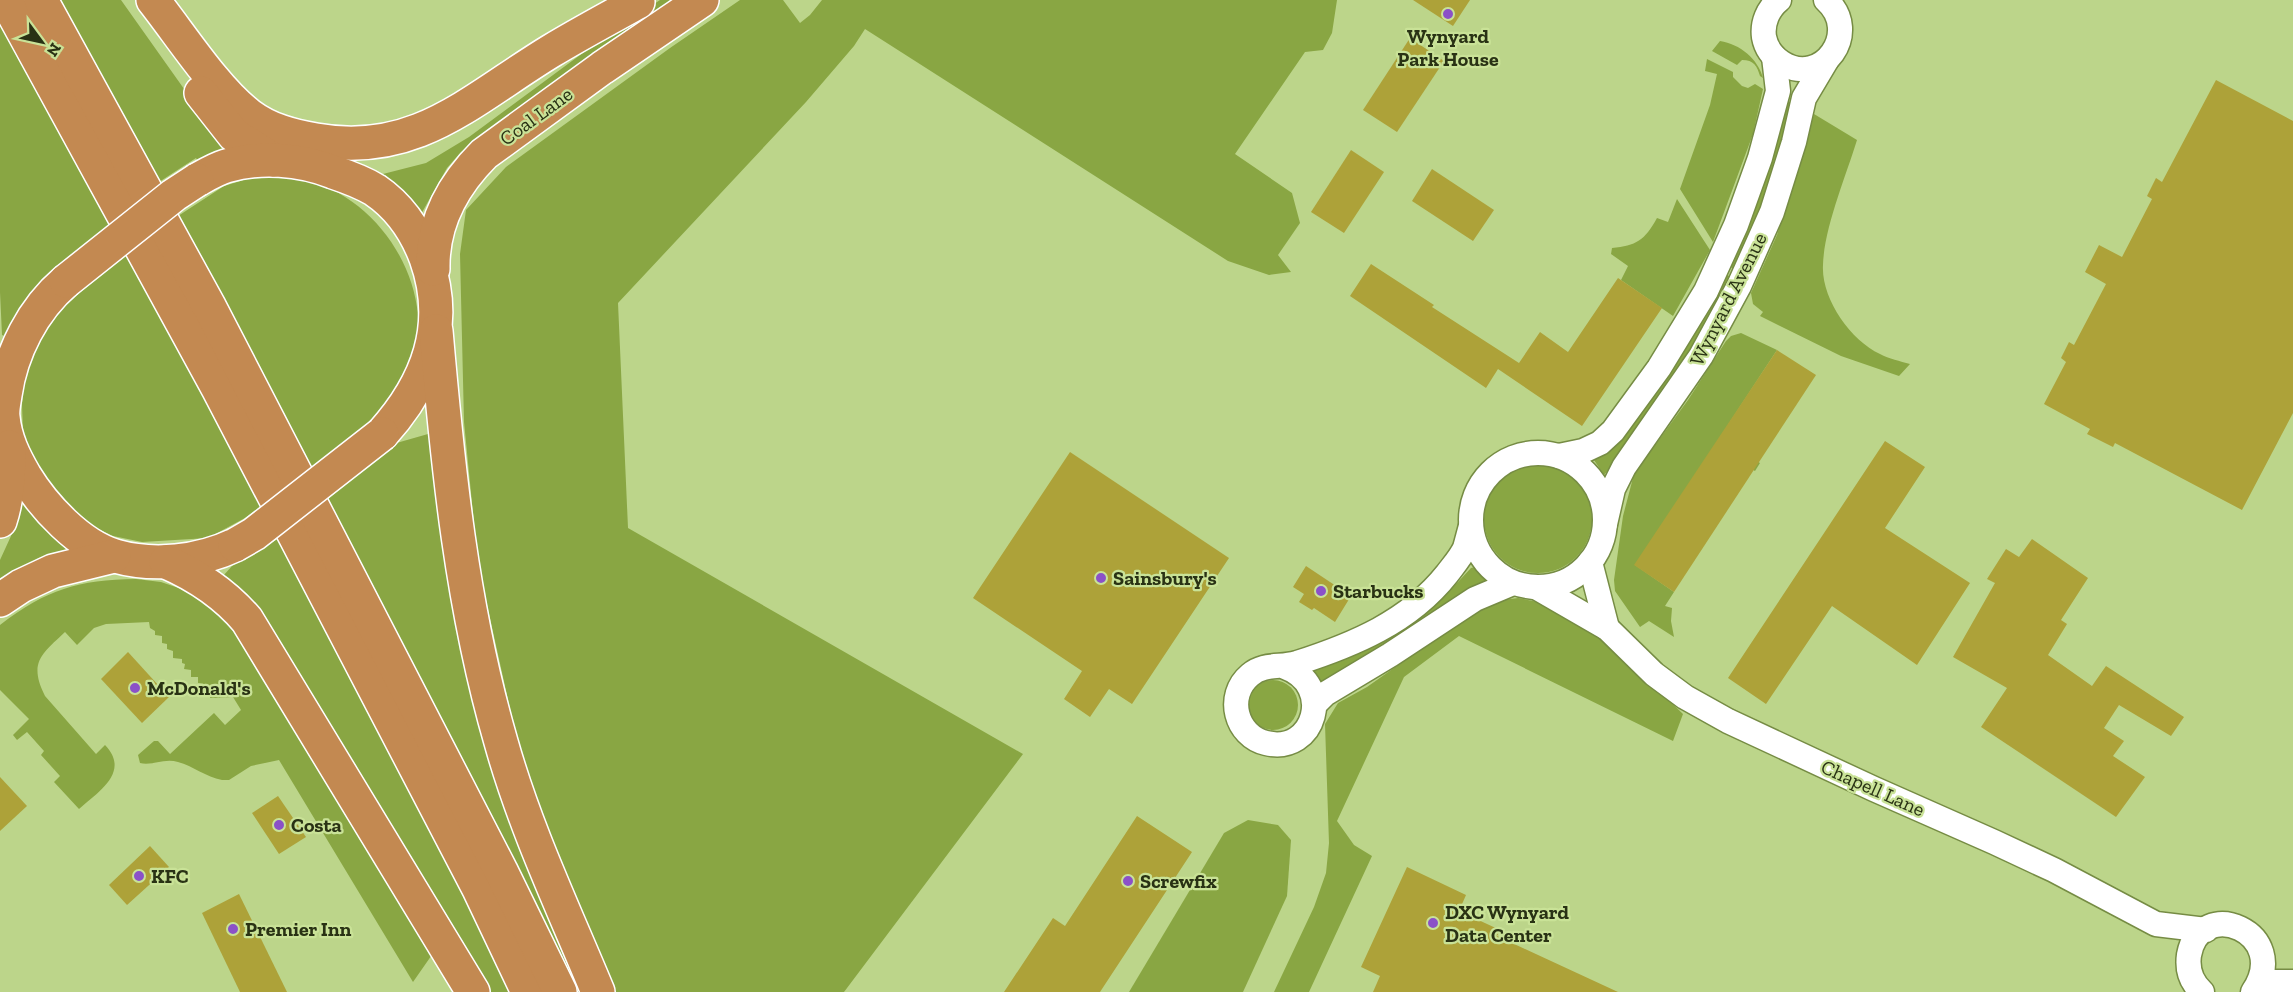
<svg xmlns="http://www.w3.org/2000/svg" width="2293" height="992" viewBox="0 0 2293 992" font-family="'Zilla Slab',serif">
<rect width="100%" height="100%" fill="#bcd58a"/>
<g fill="#89a643">
<path d="M55,0H121L194,103L232,147L199,164L196,158L156,184Z"/>
<path d="M660,0H680L535,98L461,152L447,168L420,216L379,175L426,163L469,137L595,44Z"/>
<path d="M740,0H783L800,23L810,15L822,0H1337L1332,33L1323,50L1305,52L1235,154L1292,193L1300,223L1278,255L1291,272L1269,275L1228,261L865,29L854,46L806,102L618,303L628,528L1023,754L844,992H614L524,772L478,564L464,422L460,254L466,210L506,167L670,48Z"/>
<path d="M0,14L114,220L39,288L7,337L2,335L0,292Z"/>
<path d="M1720,41C1740,44 1758,59 1763,78L1760,76C1757,66 1754,60 1742,60L1737,65L1712,51Z"/>
<path d="M1707,59L1733,72V77L1742,86L1748,88L1755,84L1763,89L1753,134L1713,242L1680,189L1710,105L1717,74L1705,71Z"/>
<path d="M1786,100L1793,104L1770,186L1735,273L1729,264Z"/>
<path d="M1814,114L1857,140C1846,176 1824,228 1823,265C1821,298 1850,340 1880,354C1889,359 1900,361 1910,364L1899,376L1841,356L1760,316L1763,312L1753,304L1751,293L1777,235Z"/>
<path d="M278,177C285,177 293,177 301,179C364,192 412,252 418,315C420,334 413,356 406,373C388,415 346,443 311,470L175,218L224,186L247,179Z"/>
<path d="M1677,199L1710,250L1673,316L1621,280L1628,266L1611,254L1612,248C1636,246 1645,240 1657,218L1668,222Z"/>
<path d="M128,254L267,502L245,518L208,538L142,542L113,536L92,526L66,505L34,463L23,434L22,405L24,377L32,347L56,312Z"/>
<path d="M1726,272L1732,281C1701,339 1664,393 1624,445C1617,454 1612,467 1604,475L1594,460L1605,454Z"/>
<path d="M1741,333L1777,350L1720,437L1760,463L1755,471L1715,445L1635,565L1674,592L1665,606L1672,608L1671,621L1674,637L1649,621L1640,627L1615,591L1614,580L1623,516L1634,474L1688,400L1726,341L1731,336Z"/>
<path d="M435,432L439,490L589,992H573L429,696L328,499L393,444Z"/>
<circle cx="1538" cy="519" r="54"/>
<path d="M22,495L76,548L0,588V560L11,536Z"/>
<path d="M281,537L514,992H486L223,576L232,566Z"/>
<path d="M1475,567L1486,580L1482,585L1412,630L1321,684L1313,671L1362,650L1443,598L1471,568Z"/>
<path d="M136,579L161,582L220,602L436,949L413,982L279,760L251,766L229,780H222C206,777 193,766 178,762C164,758 152,766 140,763L138,755L154,741H158L170,754L214,713L225,725L241,710L233,697L210,698L211,690L203,689L204,684L198,683V677H191V670L184,669L185,664L182,663V659L173,658V651L167,649V644L162,643V636L155,635V631L150,628L149,622L106,624L94,628L77,645L65,632C42,654 28,662 45,696L96,754L105,745C131,772 98,792 79,809L54,782L60,776L41,755L44,751L27,732L17,740L13,735L29,719L0,690V625C47,589 78,580 136,579Z"/>
<path d="M1518,598L1538,602L1576,617L1596,630L1683,714L1673,741L1459,636L1404,677L1337,821L1354,845L1372,856L1309,992H1274L1314,907L1326,873L1329,843L1325,724L1338,703L1367,687L1476,610L1495,601Z"/>
<circle cx="1273" cy="705" r="25"/>
<path d="M1248,820L1278,825L1291,840L1287,896L1243,992H1129L1224,833Z"/>
</g>
<g fill="#ada239">
<path d="M1413,0H1470L1453,26Z"/>
<path d="M1410,38L1444,61L1397,132L1363,110Z"/>
<path d="M2216,80L2293,121V413L2242,510L2115,443L2113,447L2087,434L2090,429L2044,404L2066,362L2061,358L2069,342L2074,345L2106,284L2085,272L2099,245L2122,257L2152,199L2147,196L2156,178L2162,182Z"/>
<path d="M1351,150L1384,172L1344,233L1311,212Z"/>
<path d="M1432,169L1494,210L1473,241L1412,201Z"/>
<path d="M1371,264L1434,305L1432,307L1519,363L1540,332L1568,352L1618,278L1662,308L1582,426L1498,369L1486,388L1350,296Z"/>
<path d="M1777,350L1816,375L1674,592L1634,565Z"/>
<path d="M1885,441L1925,467L1885,528L1970,583L1917,665L1832,606L1766,704L1728,678Z"/>
<path d="M1070,452L1229,558L1132,704L1109,689L1090,717L1064,699L1082,671L973,598Z"/>
<path d="M2032,539L2088,578L2061,620L2067,624L2048,655L2092,686L2106,666L2184,717L2171,736L2119,705L2104,728L2124,741L2113,756L2145,777L2116,817L1981,727L2007,688L1953,657L1995,583L1987,579L2006,549L2019,557Z"/>
<path d="M1306,566L1351,596L1335,622L1314,608L1312,610L1299,602L1304,594L1293,587Z"/>
<path d="M128,652L169,697L142,723L101,679Z"/>
<path d="M0,777L27,806L0,831Z"/>
<path d="M278,796L306,837L279,854L252,813Z"/>
<path d="M1137,816L1192,852L1100,992H1004L1053,918L1065,926Z"/>
<path d="M150,846L169,867L127,905L109,885Z"/>
<path d="M1407,867L1466,895L1459,911L1500,930L1497,936L1618,992H1373L1380,976L1361,967Z"/>
<path d="M239,894L264,945L287,992H240L202,913Z"/>
</g>
<g fill="none" stroke-linecap="round" stroke-linejoin="round">
<g stroke="#768c44" stroke-width="27">
<g id="minor">
<path d="M1779,0C1768,9 1762,23 1764,37C1766,48 1773,57 1782,63C1822,88 1862,32 1826,0"/>
<circle cx="1538" cy="520" r="67"/>
<path d="M1559,456L1583,451L1600,443L1613,431L1659,368L1706,291L1736,225L1760,158L1778,91L1774,57"/>
<path d="M1605,524L1613,489L1624,467L1701,356L1739,286L1772,212L1794,142L1804,98L1826,61"/>
<path d="M1590,562L1607,628"/>
<path d="M1536,587L1607,628L1654,674L1685,697L1728,721L1874,789L1994,842L2054,870L2156,924L2206,930"/>
<path d="M1285,667C1335,685 1315,755 1266,743C1236,736 1225,696 1250,675C1264,663 1280,668 1297,663C1353,645 1409,622 1447,574C1453,566 1461,557 1465,548C1467,541 1469,533 1471,526"/>
<path d="M1315,704L1325,694L1390,655L1475,599L1513,583"/>
<path d="M2262,982H2293"/>
<path d="M2202,992C2191,982 2187,969 2189,955C2200,894 2293,933 2253,992"/>
</g>
</g>
<g stroke="#fff" stroke-width="36">
<g id="highway">
<path d="M6,0L218,388L479,889L528,992"/>
<path d="M41,0L210,308L501,871L560,992"/>
<path d="M153,0C180,34 215,89 249,115C269,130 292,136 316,140C416,158 472,99 551,51C579,34 609,18 638,2"/>
<path d="M201,93L234,135L274,160"/>
<path d="M197,180C206,175 216,169 226,166C260,156 300,159 333,172C348,177 362,182 375,190C400,207 416,231 426,258C450,325 428,383 382,434"/>
<path d="M433,269C432,223 452,186 484,154L602,68L702,0"/>
<path d="M66,281C33,309 11,352 5,395C4,402 2,410 3,417C5,439 14,457 25,476C44,507 79,545 115,556C154,567 199,562 235,545"/>
<path d="M436,331C448,469 462,608 501,742C525,828 564,910 598,992"/>
<path d="M0,521C8,497 9,472 9,447"/>
<path d="M166,562C198,576 224,593 247,620L473,992"/>
<path d="M0,600L21,586L53,571L114,556"/>
</g>
</g>
<use href="#minor" stroke="#fff" stroke-width="24"/>
<use href="#highway" stroke="#c38951" stroke-width="33"/>
<g stroke="#fff" stroke-width="36" stroke-linecap="butt">
<g id="highway-bridge">
<path d="M66,281L174,195L197,180"/>
<path d="M235,545L254,534L382,434"/>
</g>
</g>
<use href="#highway-bridge" stroke="#c38951" stroke-width="33"/>
</g>
<g fill="#8b51c8" stroke="#c9e297" stroke-width="2">
<circle cx="1448" cy="14" r="6"/>
<circle cx="1101" cy="578" r="6"/>
<circle cx="1321" cy="591" r="6"/>
<circle cx="135" cy="688" r="6"/>
<circle cx="279" cy="825" r="6"/>
<circle cx="139" cy="876" r="6"/>
<circle cx="1128" cy="881" r="6"/>
<circle cx="1433" cy="923" r="6"/>
<circle cx="233" cy="929" r="6"/>
</g>
<g text-anchor="middle" stroke-width="4.5" stroke-linejoin="round" paint-order="stroke">
<g font-size="20" font-weight="bold" fill="#293214" stroke="#c9e297" text-anchor="start">
<text x="1448" y="43" text-anchor="middle">Wynyard<tspan x="1448" dy="23">Park House</tspan></text>
<text x="1113" y="585">Sainsbury's</text>
<text x="1333" y="598">Starbucks</text>
<text x="147" y="695">McDonald's</text>
<text x="291" y="832">Costa</text>
<text x="151" y="883">KFC</text>
<text x="1140" y="888">Screwfix</text>
<text x="1445" y="919">DXC Wynyard<tspan x="1445" dy="23">Data Center</tspan></text>
<text x="245" y="936">Premier Inn</text>
</g>
<g font-size="20" fill="#293214" stroke="#c9e297">
<text transform="translate(536 116) rotate(-36)" y="7">Coal Lane</text>
<text transform="translate(1728 299) rotate(-63)" y="7">Wynyard Avenue</text>
<text transform="translate(1873 788) rotate(24)" y="7">Chapell Lane</text>
</g>
</g>
<g transform="translate(42 42) rotate(123)" stroke="#c9e297" stroke-width="4.5" paint-order="stroke">
<path d="M0-4.5L10 22L0 15L-10 22Z" fill="#293214"/>
<text y="-9" font-size="16" font-weight="bold" text-anchor="middle" fill="#293214">N</text>
</g>
</svg>
